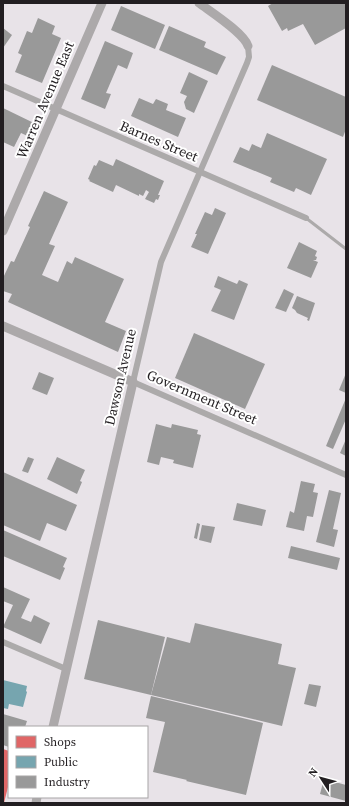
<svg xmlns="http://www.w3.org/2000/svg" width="349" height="806" viewBox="0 0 349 806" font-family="'Source Serif 4',serif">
<rect width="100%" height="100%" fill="#e8e3e8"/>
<path fill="#e06666" d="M3,749L9,751V783L4,803H3Z"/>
<path fill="#76a5af" d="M3,680L27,686L26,691L27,692L23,707L9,704L8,709L3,708Z"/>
<g fill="#999">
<path d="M273,3H346V28L315,45L303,24L288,31L287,28L282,31L268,6Z"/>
<path d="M121,6L165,25L155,49L111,30Z"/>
<path d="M38,18L55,26L52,34L61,38L42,83L15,72L22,55L18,53L27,31L32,33Z"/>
<path d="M169,26L206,42L204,47L226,57L217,75L159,50Z"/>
<path d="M3,28L12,35L3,48Z"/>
<path d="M105,41L133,53L127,69L118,65L106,93L111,94L105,109L81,99Z"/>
<path d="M272,65L346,97V129L343,137L257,100Z"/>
<path d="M189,72L208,81L194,113L186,109L184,102L187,96L180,93Z"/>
<path d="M139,98L153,104L156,99L168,104L166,110L186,118L178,137L131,116Z"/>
<path d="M3,108L38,125L32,138L21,133L14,147L3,142Z"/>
<path d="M267,133L327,159L311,195L296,188L294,192L270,182L272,178L233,162L240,147L249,151L252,144L261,148Z"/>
<path d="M116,159L164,181L158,195H160L158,200L156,199L154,203L145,199L149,192L146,190L143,196L139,194V196L116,185L113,192L89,181L90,180L88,179L94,165L96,166L99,160L113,166Z"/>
<path d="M44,191L68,202L49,244L55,246L42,275L58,282L67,261L72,264L75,257L124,279L105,322L126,331L118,352L8,302L12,294L3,291V278L11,261L14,262L30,227L28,226Z"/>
<path d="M215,208L226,213L208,254L191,247L197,234H195L205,212L212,215Z"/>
<path d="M299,242L317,251L315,256L317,257L316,260H313L318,262L311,278L287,268Z"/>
<path d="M218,276L237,284L239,280L248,284L234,320L211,311L221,290L214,287Z"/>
<path d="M284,289L294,294L286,312L275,308Z"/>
<path d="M297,296L315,303L309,321L307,320L308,318L297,313L295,310L292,308Z"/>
<path d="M194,333L265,364L245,409L175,378Z"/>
<path d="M39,372L54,378L47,395L32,389Z"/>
<path d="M346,373V393L339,390Z"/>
<path d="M346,398V419L333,449L326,446Z"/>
<path d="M156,424L171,428L172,424L198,430L197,434L201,435L193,468L173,463L174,460L161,457L159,465L147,462Z"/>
<path d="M346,439V456L340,453Z"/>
<path d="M28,457L34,459L28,473L22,471Z"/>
<path d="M57,457L85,470L80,481L82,482L77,494L47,479Z"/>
<path d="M3,472L77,505L66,531L47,523L40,541L3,525Z"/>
<path d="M301,481L315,484L313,492L318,493L313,517L307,516L304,531L286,527L290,511L294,513Z"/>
<path d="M329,490L341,493L333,529L338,530L334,547L316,542Z"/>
<path d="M237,503L266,510L262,526L233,520Z"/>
<path d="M197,523L200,524L197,539L194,538Z"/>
<path d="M202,525L215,527L211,543L199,540Z"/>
<path d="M3,530L67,558L63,567L65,568L60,580L3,556Z"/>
<path d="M291,546L340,558L337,570L288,558Z"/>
<path d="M3,587L30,599L21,618L31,622L34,615L50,623L41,644L3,627L13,605L3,601Z"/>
<path d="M98,620L165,637L151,695L84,679Z"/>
<path d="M195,623L282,644L278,664L296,668L282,726L151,695L167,637L190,643Z"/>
<path d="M309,684L321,686L316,707L304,704Z"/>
<path d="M151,696L263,723L246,795L186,781L187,780L153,772L165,722L146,718Z"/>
<path d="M3,714L27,721L25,727H9V747L3,745Z"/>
<path d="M324,779L346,785V801L320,794Z"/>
</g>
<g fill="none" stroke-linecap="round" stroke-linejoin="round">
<path stroke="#acaaaa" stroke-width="3" d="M306,218L346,249"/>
<g stroke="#acaaaa" stroke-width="6">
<path d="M248,46L249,57L247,63L161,262L133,382L346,475"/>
<path d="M3,86L306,218"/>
<path d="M3,642L66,669"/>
</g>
<g stroke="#aca9aa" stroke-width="9">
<path d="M199,3C211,12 244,33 248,46"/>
<path d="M3,231L102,3"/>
<path d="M3,326L133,382L53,727"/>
<path d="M36,803L37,797"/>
</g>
</g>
<g text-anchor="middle" stroke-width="4" stroke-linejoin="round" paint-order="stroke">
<g font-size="14" fill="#221e21" stroke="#fff">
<text transform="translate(45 100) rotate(-67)" y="5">Warren Avenue East</text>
<text transform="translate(159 141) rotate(23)" y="5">Barnes Street</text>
<text transform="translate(120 377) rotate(-77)" y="5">Dawson Avenue</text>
<text transform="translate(202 397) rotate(23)" y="5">Government Street</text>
</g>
</g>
<rect width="349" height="806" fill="none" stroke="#221e21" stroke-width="8"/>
<rect x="8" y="726" width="140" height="72" fill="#ffffff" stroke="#a7a5a6"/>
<rect x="16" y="736" width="20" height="12" fill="#e06666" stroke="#a7a5a6"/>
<text x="44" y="746" font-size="12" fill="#221e21">Shops</text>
<rect x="16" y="756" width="20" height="12" fill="#76a5af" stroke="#a7a5a6"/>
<text x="44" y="766" font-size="12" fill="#221e21">Public</text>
<rect x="16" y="776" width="20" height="12" fill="#999999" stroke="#a7a5a6"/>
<text x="44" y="786" font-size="12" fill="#221e21">Industry</text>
<g transform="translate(321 778) rotate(306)" stroke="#ffffff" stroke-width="3" paint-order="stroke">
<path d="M0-3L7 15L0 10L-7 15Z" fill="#221e21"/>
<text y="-6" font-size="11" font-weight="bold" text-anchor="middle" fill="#221e21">N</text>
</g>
</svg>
